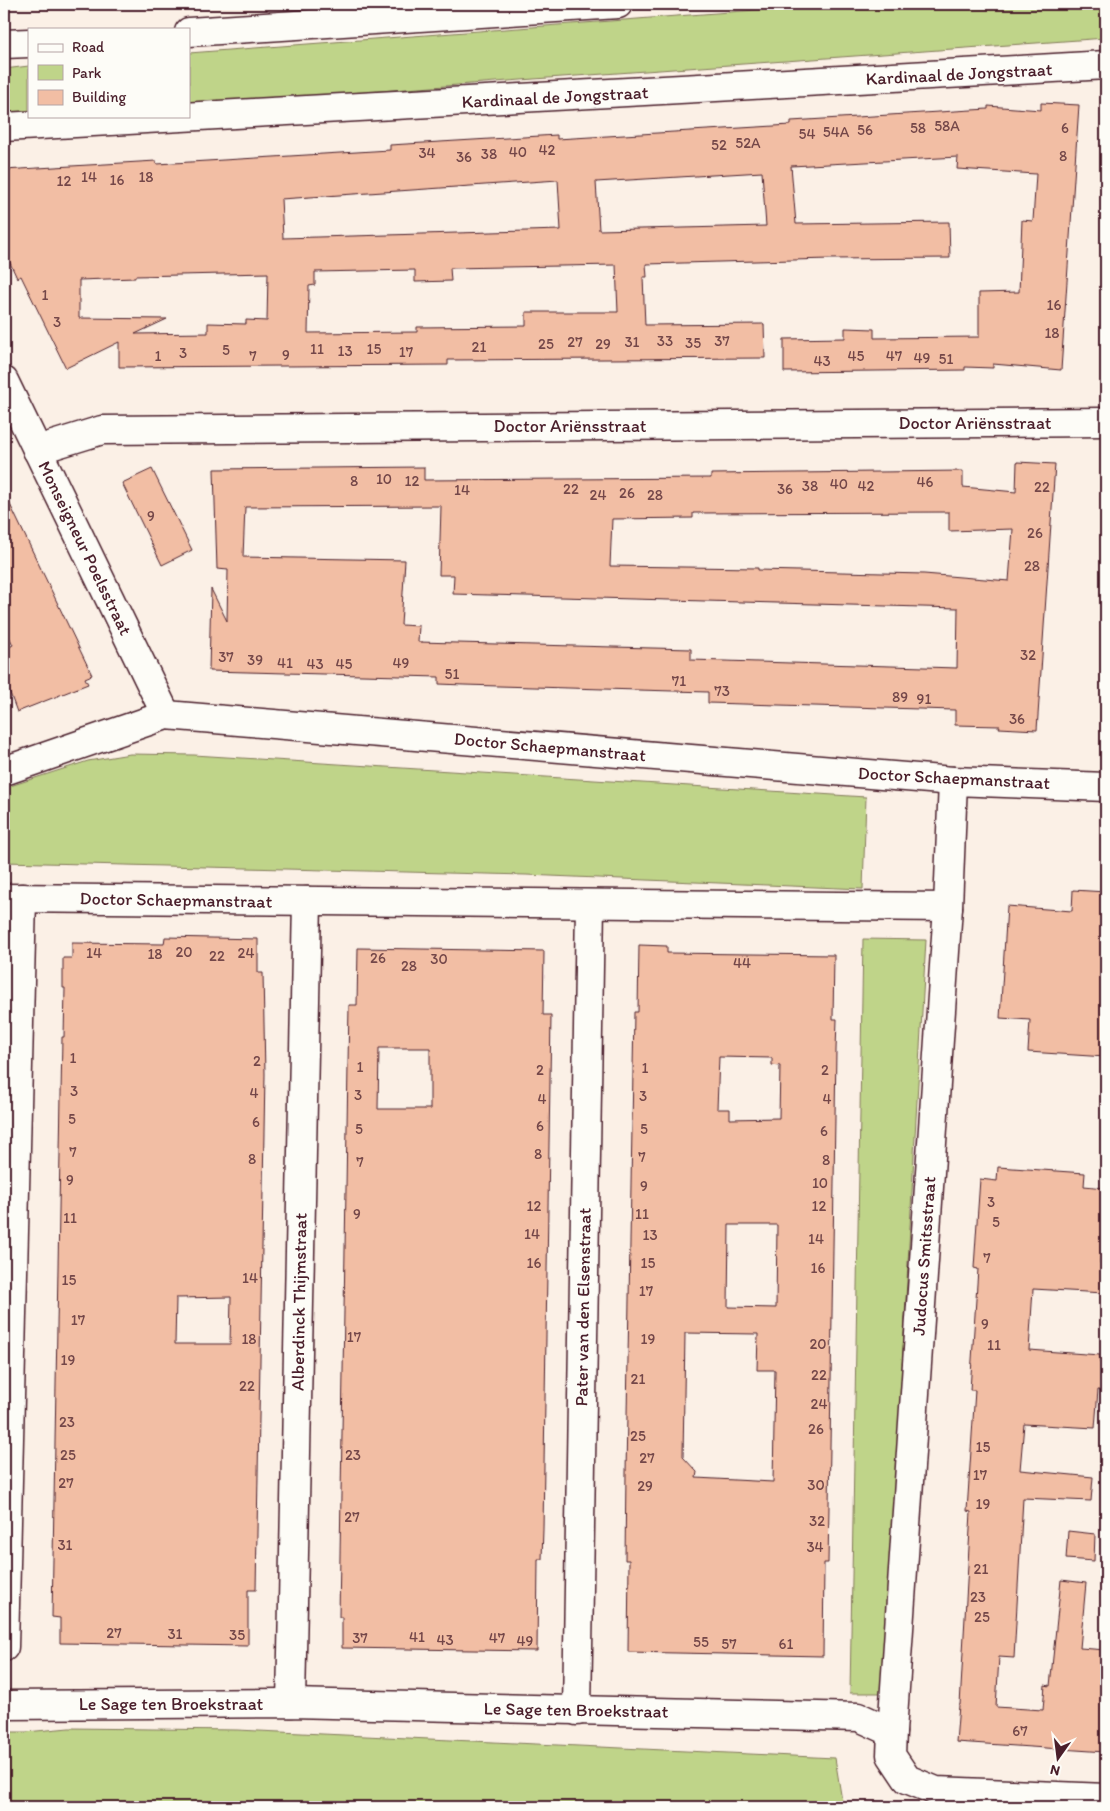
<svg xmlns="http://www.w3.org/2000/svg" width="1110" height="1811" viewBox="0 0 1110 1811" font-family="Itim,sans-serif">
<rect width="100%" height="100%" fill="#fbf0e6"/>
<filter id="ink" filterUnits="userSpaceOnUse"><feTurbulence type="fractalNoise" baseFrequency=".02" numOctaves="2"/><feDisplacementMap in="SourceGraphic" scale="10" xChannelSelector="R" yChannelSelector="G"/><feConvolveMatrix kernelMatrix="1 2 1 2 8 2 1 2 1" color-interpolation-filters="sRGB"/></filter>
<g filter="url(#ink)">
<g fill="#bfd489" stroke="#847a5a">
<path d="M835,4H1106V38L534,79L189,106V53Z"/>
<path d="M29,66V116L4,123V69Z"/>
<path d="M130,754L194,755L866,797L863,889L526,875L4,862V788L88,761Z"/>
<path d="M863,939L926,940L886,1656L882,1693H850Z"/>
<path d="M69,1728L237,1730L835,1758L843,1807H4V1732H26Z"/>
</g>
<g fill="#f2bea4" stroke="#4a1f2b" fill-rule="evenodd">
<path d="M1041,103L1079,105L1061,370L993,364V368L965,367V370L784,372V339L845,338V328L874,329V338L979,337V293L1019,292L1022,220L1033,221L1036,174L957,169L958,157L791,166L796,224L949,222L950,258L830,259L646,264L647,277H643L645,325L764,324L765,358L448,360V365L119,367V342L66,368L21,276L17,278L4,250V170L156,161L157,164L390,150V145L557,135V139L791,125V121L988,109V106L1041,110ZM762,172L766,226L599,230L596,182ZM558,180L561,230L283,238L281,199ZM616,265L618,312H526V326L417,327V332L308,333L309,286L315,285V272L415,270V282L451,281L450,268ZM268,273L267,321L246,320V324L208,323V333L135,334L167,319L79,318V280L135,278V276Z"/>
<path d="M1017,462L1055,464L1037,730L999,728L1000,726L955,725V710L708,703V692L464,685L439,684V677L209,671L211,589L227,621L228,570L217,569L214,469L424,467V480L711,478V474L963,471V487L1016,492ZM441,506L439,575H454L453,594L958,608L957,668L691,660V649L418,642L419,626L401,625L405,560L243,557L245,507ZM949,512V531L1013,529L1009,581L924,574L758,570V568L610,566L612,519L693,518V513Z"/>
<path d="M152,469L192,550L162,565L122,483Z"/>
<path d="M4,492L92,675L85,678L88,684L17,712L4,677V650L13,645L4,626Z"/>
<path d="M1073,890L1106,892V1057L1028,1052L1030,1020L1000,1018L1007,906L1072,911Z"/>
<path d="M165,937L258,939V973H263L265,1074L256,1590H248V1646L60,1643V1618L52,1617L62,1037H64L65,988H63V958H72V943L164,944ZM231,1297L230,1344H175L176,1298Z"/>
<path d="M639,945L667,946V953L834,955L833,1019H837L836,1050L830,1447L828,1563H824L823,1656L628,1652L629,1560H625L626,1473L634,1012H638ZM719,1057L772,1058V1065L780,1066L779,1118L730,1119V1109H717ZM729,1225H777L776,1308L728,1307ZM685,1333L758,1334L757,1370H775L773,1482L696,1478L697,1472L683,1457Z"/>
<path d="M358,948L544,951L543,1015H551L543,1529L542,1559H538L537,1651L342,1648V1617H339L349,1005H357ZM379,1048H430V1109H378Z"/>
<path d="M998,1167L1085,1173L1084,1186L1105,1188L1100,1263H1106L1104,1293L1033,1289L1029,1350L1100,1355V1363H1106V1376L1105,1391L1098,1390L1095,1428L1024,1424L1020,1470L1093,1477L1091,1501L1023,1498L1014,1658L999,1657L996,1707L1043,1710L1045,1685L1050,1686L1061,1580L1086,1583L1080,1648L1106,1650V1752L956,1742L959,1705H960L971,1512L967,1511L975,1390H970L978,1269L974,1268L977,1222L980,1179L997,1181Z"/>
<path d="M1068,1531L1095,1534L1094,1561L1066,1559Z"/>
</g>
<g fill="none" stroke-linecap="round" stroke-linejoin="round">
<g stroke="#4a1f2b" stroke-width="31">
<g id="minor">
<path d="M189,32L618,4"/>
<path d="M4,44L29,43"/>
<path d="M4,127L1106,65"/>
<path d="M4,381L166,715"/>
<path d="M37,450L102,430L1106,422"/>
<path d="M4,771L166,715L953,781L1106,787"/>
<path d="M4,898L948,907"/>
<path d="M4,1647L22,898"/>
<path d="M291,1703L307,901"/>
<path d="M4,1705L291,1703L859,1717L892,1732L891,1755L907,1779L936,1791L1106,1798"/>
<path d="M577,1711L590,904"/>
<path d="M892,1732L948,907L953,781"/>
</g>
</g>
<use href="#minor" stroke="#fdfcf7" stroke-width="28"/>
</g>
</g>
<g text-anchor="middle" stroke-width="4" stroke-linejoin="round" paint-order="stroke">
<g font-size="15" fill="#744749">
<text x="947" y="131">58A</text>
<text x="918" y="133">58</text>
<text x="1065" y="133">6</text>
<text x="865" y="135">56</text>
<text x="836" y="137">54A</text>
<text x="807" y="139">54</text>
<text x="748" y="148">52A</text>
<text x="719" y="150">52</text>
<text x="547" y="155">42</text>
<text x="518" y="157">40</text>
<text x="427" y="158">34</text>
<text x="489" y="159">38</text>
<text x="1063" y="161">8</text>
<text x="464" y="162">36</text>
<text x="89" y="182">14</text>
<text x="146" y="182">18</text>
<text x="117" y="185">16</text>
<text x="64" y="186">12</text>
<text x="45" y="300">1</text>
<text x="1054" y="310">16</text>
<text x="57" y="327">3</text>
<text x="1052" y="338">18</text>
<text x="665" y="346">33</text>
<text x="722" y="346">37</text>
<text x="575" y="347">27</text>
<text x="632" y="347">31</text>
<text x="693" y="348">35</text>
<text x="546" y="349">25</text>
<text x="603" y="349">29</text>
<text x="479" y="352">21</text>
<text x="317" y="354">11</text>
<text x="374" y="354">15</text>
<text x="226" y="355">5</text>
<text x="345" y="356">13</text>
<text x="406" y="357">17</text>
<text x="183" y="358">3</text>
<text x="286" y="360">9</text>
<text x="158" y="361">1</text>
<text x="253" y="361">7</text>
<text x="856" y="361">45</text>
<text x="894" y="361">47</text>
<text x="922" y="363">49</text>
<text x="946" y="364">51</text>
<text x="822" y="366">43</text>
<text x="384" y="484">10</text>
<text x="354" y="486">8</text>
<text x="412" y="486">12</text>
<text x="925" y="487">46</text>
<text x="839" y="489">40</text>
<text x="810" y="491">38</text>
<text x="866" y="491">42</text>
<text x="1042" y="492">22</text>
<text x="571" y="494">22</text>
<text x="785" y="494">36</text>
<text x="462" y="495">14</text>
<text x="627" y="498">26</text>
<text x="598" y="500">24</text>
<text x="655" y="500">28</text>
<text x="151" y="521">9</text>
<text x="1035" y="538">26</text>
<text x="1032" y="571">28</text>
<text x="1028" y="660">32</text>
<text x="226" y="662">37</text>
<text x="255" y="665">39</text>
<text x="285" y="668">41</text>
<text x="401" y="668">49</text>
<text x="315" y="669">43</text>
<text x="344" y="669">45</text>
<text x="452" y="679">51</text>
<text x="679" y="686">71</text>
<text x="722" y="696">73</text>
<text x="900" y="702">89</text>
<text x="924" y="704">91</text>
<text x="1017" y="724">36</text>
<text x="184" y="957">20</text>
<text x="94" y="958">14</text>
<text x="246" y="958">24</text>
<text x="155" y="959">18</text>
<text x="217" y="961">22</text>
<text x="378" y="963">26</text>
<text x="439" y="964">30</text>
<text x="742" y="968">44</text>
<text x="409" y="971">28</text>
<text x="73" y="1063">1</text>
<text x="257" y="1066">2</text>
<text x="360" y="1072">1</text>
<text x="645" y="1073">1</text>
<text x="540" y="1075">2</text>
<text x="825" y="1075">2</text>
<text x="74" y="1096">3</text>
<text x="254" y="1098">4</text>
<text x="358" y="1100">3</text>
<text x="643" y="1101">3</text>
<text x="542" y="1104">4</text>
<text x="827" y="1104">4</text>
<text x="72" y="1124">5</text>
<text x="256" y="1127">6</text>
<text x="540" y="1131">6</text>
<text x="359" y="1134">5</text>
<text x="644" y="1134">5</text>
<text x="824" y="1136">6</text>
<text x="73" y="1157">7</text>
<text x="538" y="1159">8</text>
<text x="642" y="1162">7</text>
<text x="252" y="1164">8</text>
<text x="826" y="1165">8</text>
<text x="360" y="1167">7</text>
<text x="70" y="1185">9</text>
<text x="820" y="1188">10</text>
<text x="644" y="1191">9</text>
<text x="991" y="1207">3</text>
<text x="534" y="1211">12</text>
<text x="819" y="1211">12</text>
<text x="357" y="1219">9</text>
<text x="642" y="1219">11</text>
<text x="70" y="1223">11</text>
<text x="996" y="1227">5</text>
<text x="532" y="1239">14</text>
<text x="650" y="1240">13</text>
<text x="816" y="1244">14</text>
<text x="987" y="1263">7</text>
<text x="534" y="1268">16</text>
<text x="648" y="1268">15</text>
<text x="818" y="1273">16</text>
<text x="250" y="1283">14</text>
<text x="69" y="1285">15</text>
<text x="646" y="1296">17</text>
<text x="78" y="1325">17</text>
<text x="985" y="1329">9</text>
<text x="354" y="1342">17</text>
<text x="249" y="1344">18</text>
<text x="648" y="1344">19</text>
<text x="818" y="1349">20</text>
<text x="994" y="1350">11</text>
<text x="68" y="1365">19</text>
<text x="819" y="1380">22</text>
<text x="638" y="1384">21</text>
<text x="247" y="1391">22</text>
<text x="819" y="1409">24</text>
<text x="67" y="1427">23</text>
<text x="816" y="1434">26</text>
<text x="638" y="1441">25</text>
<text x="983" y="1452">15</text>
<text x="68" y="1460">25</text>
<text x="353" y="1460">23</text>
<text x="647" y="1463">27</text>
<text x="980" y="1480">17</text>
<text x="66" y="1488">27</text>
<text x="816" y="1490">30</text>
<text x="645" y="1491">29</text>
<text x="983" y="1509">19</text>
<text x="352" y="1522">27</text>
<text x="817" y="1526">32</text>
<text x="65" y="1550">31</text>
<text x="815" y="1552">34</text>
<text x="981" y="1574">21</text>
<text x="978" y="1602">23</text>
<text x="982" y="1622">25</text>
<text x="114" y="1638">27</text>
<text x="175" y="1639">31</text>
<text x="237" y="1640">35</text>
<text x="417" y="1642">41</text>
<text x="360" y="1643">37</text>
<text x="497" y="1643">47</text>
<text x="445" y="1645">43</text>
<text x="525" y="1646">49</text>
<text x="701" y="1647">55</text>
<text x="729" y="1649">57</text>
<text x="786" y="1649">61</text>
<text x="1020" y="1736">67</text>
</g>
<g font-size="18" fill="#4a1f2b" stroke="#fdfcf7">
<text transform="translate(959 74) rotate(-3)" y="6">Kardinaal de Jongstraat</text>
<text transform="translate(555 97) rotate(-3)" y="6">Kardinaal de Jongstraat</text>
<text x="975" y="429">Doctor Ariënsstraat</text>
<text x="570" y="432">Doctor Ariënsstraat</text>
<text transform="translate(85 548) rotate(64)" y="6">Monseigneur Poelsstraat</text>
<text transform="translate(550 747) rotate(5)" y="6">Doctor Schaepmanstraat</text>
<text transform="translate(954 778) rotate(3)" y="6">Doctor Schaepmanstraat</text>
<text transform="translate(176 900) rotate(1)" y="6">Doctor Schaepmanstraat</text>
<text transform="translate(924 1256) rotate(-86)" y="6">Judocus Smitsstraat</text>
<text transform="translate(299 1302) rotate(-89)" y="6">Alberdinck Thijmstraat</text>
<text transform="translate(583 1307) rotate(-89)" y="6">Pater van den Elsenstraat</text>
<text x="171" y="1710">Le Sage ten Broekstraat</text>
<text transform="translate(576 1710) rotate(1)" y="6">Le Sage ten Broekstraat</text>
</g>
</g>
<rect width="1110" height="1811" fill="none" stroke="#fdfcf7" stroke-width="20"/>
<rect x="10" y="10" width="1090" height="1791" fill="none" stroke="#4a1f2b" stroke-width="2" filter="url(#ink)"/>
<rect x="28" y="28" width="162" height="90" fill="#fdfcf7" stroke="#b5a4a5"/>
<rect x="38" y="44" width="25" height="8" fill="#fdfcf7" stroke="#b5a4a5"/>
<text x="72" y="52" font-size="15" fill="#4a1f2b">Road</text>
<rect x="38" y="65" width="25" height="15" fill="#bfd489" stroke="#b5a4a5"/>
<text x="72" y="78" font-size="15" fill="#4a1f2b">Park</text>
<rect x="38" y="90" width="25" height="15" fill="#f2bea4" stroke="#b5a4a5"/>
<text x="72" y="102" font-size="15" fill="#4a1f2b">Building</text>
<g transform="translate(1058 1758) rotate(194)" stroke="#fdfcf7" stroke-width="4" paint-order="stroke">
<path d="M0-4L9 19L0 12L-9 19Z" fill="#4a1f2b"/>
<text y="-8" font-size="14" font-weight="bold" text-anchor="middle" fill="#4a1f2b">N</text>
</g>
</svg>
